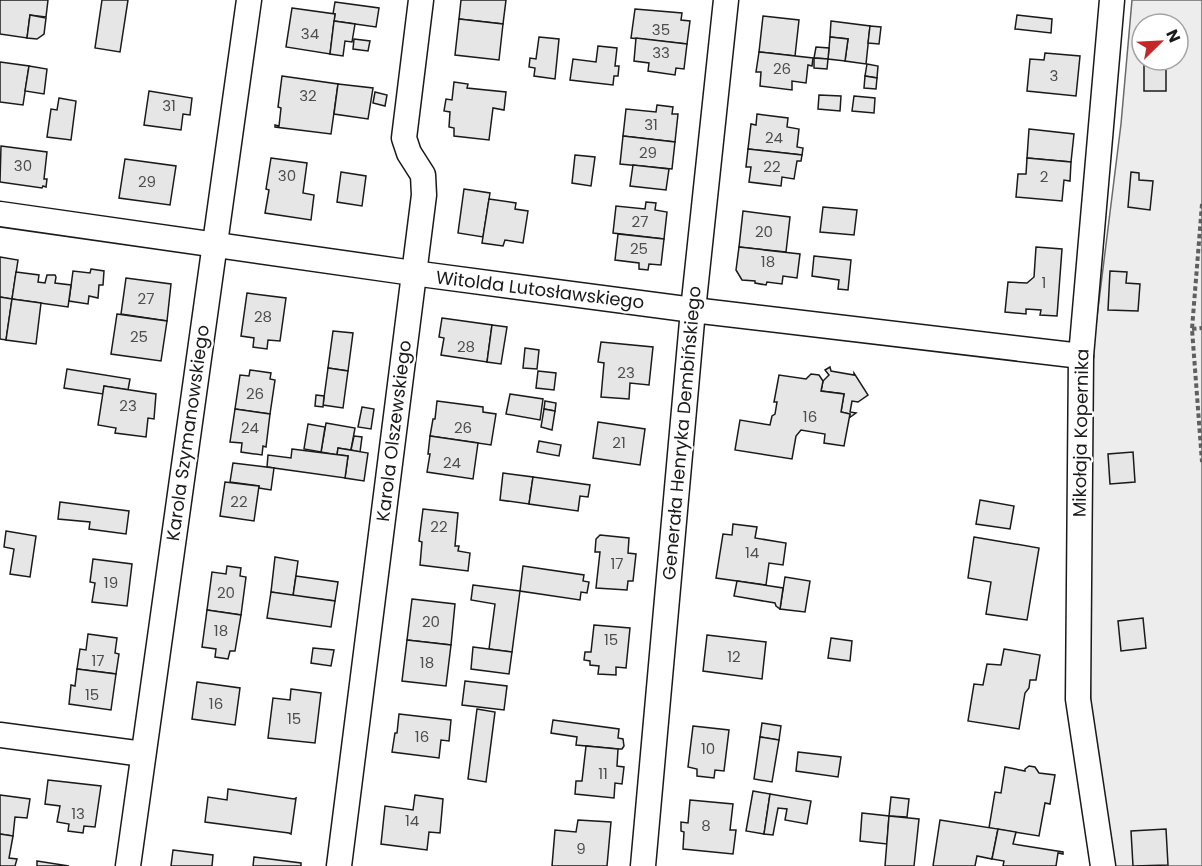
<svg xmlns="http://www.w3.org/2000/svg" width="1202" height="866" viewBox="0 0 1202 866" font-family="Poppins,sans-serif">
<rect width="100%" height="100%" fill="#fff"/>
<path fill="#ededed" stroke="#6a6a6a" stroke-width="1.5" fill-rule="evenodd" d="M1132,0H1202V866H1110L1091,716L1088,565L1093,349L1121,124ZM1142,24H1178V60H1142Z"/>
<g fill="#e6e6e6" stroke="#1a1a1a" stroke-width="1.5">
<path d="M0,0H48L46,17L30,15L27,38L0,34Z"/>
<path d="M102,0H128L120,52L95,48Z"/>
<path d="M461,0H506L503,24L459,19Z"/>
<path d="M335,2L379,8L376,27L334,21L335,14H333Z"/>
<path d="M292,8L335,14L330,54L286,47Z"/>
<path d="M635,9L682,13L681,20L690,21L687,44L631,38Z"/>
<path d="M30,15L46,18L44,34L37,39L27,38Z"/>
<path d="M1017,15L1052,19L1051,33L1015,29Z"/>
<path d="M763,16L799,20L795,56L759,52Z"/>
<path d="M459,19L503,24L499,60L455,55Z"/>
<path d="M334,21L355,24L352,42L345,41L343,56L330,54Z"/>
<path d="M831,21L870,26L866,64L845,61L848,39L830,37Z"/>
<path d="M870,26L881,27L879,44L868,43Z"/>
<path d="M539,37L559,39L555,79L534,76L535,68L529,67L530,58L536,59Z"/>
<path d="M830,37L848,39L845,61L828,59Z"/>
<path d="M636,38L687,44L684,69L676,68L675,75L648,71L649,63L634,61Z"/>
<path d="M354,39L370,41L368,51L353,49Z"/>
<path d="M598,46L617,48L615,66H619L618,76H614L613,85L570,80L573,59L596,62Z"/>
<path d="M816,47L829,48L828,59L814,58Z"/>
<path d="M759,52L813,58L812,66L808,65L806,83L792,81V90L760,86L761,72H756Z"/>
<path d="M1045,53L1080,56L1076,96L1027,91L1030,59L1044,60Z"/>
<path d="M814,58L828,59L827,69L814,68Z"/>
<rect x="1144" y="60" width="22" height="31"/>
<path d="M0,62L29,66L23,105L0,102Z"/>
<path d="M867,64L878,66L877,78L865,76Z"/>
<path d="M29,66L47,69L44,94L25,91Z"/>
<path d="M282,76L338,84L331,134L275,127V125L279,126L281,108L278,107Z"/>
<path d="M865,76L877,78L876,89L864,88Z"/>
<path d="M454,82L468,84L467,88L506,92L504,110L493,108L489,140L454,136V128L449,127L450,112L444,111L446,99L452,100Z"/>
<path d="M338,84L373,88L368,119L334,114Z"/>
<path d="M149,91L192,98L190,115L183,114L181,130L144,125Z"/>
<path d="M375,92L387,95L385,106L373,103Z"/>
<path d="M819,95L841,96L840,111L818,109Z"/>
<path d="M854,96L875,98L874,113L852,111Z"/>
<path d="M59,98L76,101L71,140L47,137L51,109L57,110Z"/>
<path d="M657,105L673,107L672,114H678L675,142L623,136L626,109L656,112Z"/>
<path d="M757,114L788,118L787,127L799,129L797,147L803,148L802,155L748,149L751,124L756,125Z"/>
<path d="M1029,129L1074,134L1071,162L1027,158Z"/>
<path d="M623,136L675,142L672,169L620,164Z"/>
<path d="M1,146L47,152L44,179H47L46,187L43,186L42,188L0,182Z"/>
<path d="M748,149L802,155L801,161H797L794,179L782,177L781,186L749,182L751,167H746Z"/>
<path d="M575,155L595,157L591,186L572,183Z"/>
<path d="M271,158L307,163L303,193L314,195L311,220L265,213L269,190L266,189Z"/>
<path d="M1027,158L1071,162L1070,181L1064,180L1062,201L1016,197L1018,174H1026Z"/>
<path d="M125,159L176,166L170,205L119,198Z"/>
<path d="M633,165L669,169L666,190L630,186Z"/>
<path d="M341,172L366,176L362,206L337,202Z"/>
<path d="M1131,172L1139,173V180L1153,181L1150,210L1128,207Z"/>
<path d="M464,189L490,193L483,237L458,233Z"/>
<path d="M489,199L516,203L515,209L528,211L523,243L505,240L503,246L482,243Z"/>
<path d="M646,202L656,203L655,210L667,212L664,239L613,233L616,206L645,209Z"/>
<path d="M823,207L857,210L854,235L820,232Z"/>
<path d="M743,211L790,217L786,252L739,247Z"/>
<path d="M618,234L664,239L661,265L649,264L648,270L639,269V263L615,260Z"/>
<path d="M739,247L800,254L797,278L783,276L782,284L767,282L766,285L755,283V281L742,280L736,270Z"/>
<path d="M1036,247L1062,249L1057,316L1040,315L1041,310L1026,309V314L1005,312L1008,282L1027,283L1034,277Z"/>
<path d="M814,256L851,260L848,290L838,289L839,280L812,276Z"/>
<path d="M0,257L18,260L12,299L0,297Z"/>
<path d="M91,269L104,271L103,285H99L98,298L89,296L88,304L69,301L73,271L90,273Z"/>
<path d="M1110,271L1127,272L1126,283L1140,284L1138,311L1108,310Z"/>
<path d="M16,272L39,275L38,282L45,283L47,275H55L56,277L55,283L71,285L68,307L12,299Z"/>
<path d="M126,278L171,284L167,321L121,314Z"/>
<path d="M247,293L286,298L280,341L268,340L267,349L253,347L254,338L241,336Z"/>
<path d="M0,297L12,299L6,340L0,339Z"/>
<path d="M12,299L41,303L36,344L6,340Z"/>
<path d="M117,314L167,321L161,361L111,354Z"/>
<path d="M442,318L492,325L487,362L441,355L444,338L439,337Z"/>
<path d="M492,325L507,327L501,364L487,362Z"/>
<path d="M333,331L353,333L348,371L328,368Z"/>
<path d="M601,342L653,347L649,385L630,383L629,399L601,397L604,363L598,362Z"/>
<path d="M525,348L539,350L537,369L523,368Z"/>
<path d="M830,367L831,371L854,375V373L868,395L858,402L852,401L850,412L856,413L849,418L850,414L841,412L844,394L821,391L823,381L829,375L825,370Z"/>
<path d="M328,368L348,371L343,408L323,405Z"/>
<path d="M67,369L130,379L128,390L104,386L103,394L64,388Z"/>
<path d="M250,370L271,373L270,379L275,380L270,414L235,409L240,375L249,376Z"/>
<path d="M538,371L556,373L554,390L536,388Z"/>
<path d="M811,374L819,375L823,381L821,391L844,394L841,412L850,414L844,446L824,443L825,434L801,430L796,436L792,459L735,450L740,420L770,425L772,416L775,414L777,402H774L779,375L806,379Z"/>
<path d="M104,386L156,394L154,419L148,418L146,437L115,433L116,428L98,425Z"/>
<path d="M510,394L543,399L540,420L506,414Z"/>
<path d="M316,395L324,396L323,407L315,406Z"/>
<path d="M437,401L483,407V412L496,414L491,445L430,436L433,419H435Z"/>
<path d="M545,401L556,403L555,411L544,409Z"/>
<path d="M362,407L374,409L371,429L358,427Z"/>
<path d="M235,409L270,414L266,447L263,446L262,455L241,452L242,443L230,442Z"/>
<path d="M544,409L555,411L552,430L541,427Z"/>
<path d="M598,422L645,429L640,465L593,458Z"/>
<path d="M326,423L355,428L351,450L338,448L337,455L321,452Z"/>
<path d="M308,424L325,427L321,452L304,449Z"/>
<path d="M354,436L362,437L360,452L351,450Z"/>
<path d="M430,436L478,443L473,479L427,472L430,454H428Z"/>
<path d="M539,441L561,445L559,456L537,452Z"/>
<path d="M338,448L368,453L364,481L345,478L348,456L337,455Z"/>
<path d="M292,449L348,456L345,478L267,467L268,455L291,458Z"/>
<path d="M1133,452L1135,482L1110,484L1108,454Z"/>
<path d="M233,463L274,468L271,490L259,488V486L230,482Z"/>
<path d="M503,473L533,477L529,504L500,500Z"/>
<path d="M533,477L590,485L588,497L580,496L578,511L529,504Z"/>
<path d="M225,482L259,486L254,521L220,516Z"/>
<path d="M980,500L1014,506L1010,529L976,524Z"/>
<path d="M60,502L129,511L126,534L89,529L90,522L58,519Z"/>
<path d="M423,509L458,513L455,546H459L458,551L470,553L468,571L420,565L422,542L419,541Z"/>
<path d="M733,524L757,527L755,538L786,543L783,565L769,563L766,585L716,578L723,534L732,535Z"/>
<path d="M6,531L36,536L30,577L10,574L14,549L4,547Z"/>
<path d="M600,535L629,538L628,553L636,554L633,581H628L627,590L596,588L600,552H595L596,539Z"/>
<path d="M974,537L1039,548L1027,620L986,614L991,582L968,578Z"/>
<path d="M275,557L298,561L293,596L271,592Z"/>
<path d="M93,559L132,564L127,606L92,602L95,583L90,582Z"/>
<path d="M227,566L241,568L240,576L246,577L241,615L207,610L212,572L226,574Z"/>
<path d="M523,566L584,575L583,581L589,582L587,593L581,592L580,600L520,591Z"/>
<path d="M296,576L338,582L335,601L293,596Z"/>
<path d="M785,577L810,581L805,612L780,609Z"/>
<path d="M737,581L783,588L780,609L776,606L775,603L734,596Z"/>
<path d="M473,585L520,591L512,652L489,649L495,604L471,600Z"/>
<path d="M271,592L335,601L331,627L267,618Z"/>
<path d="M412,599L455,604L451,645L407,640Z"/>
<path d="M207,610L241,615L235,651H230L228,659L215,657L216,649L202,647Z"/>
<path d="M1143,618L1146,648L1121,651L1118,621Z"/>
<path d="M594,625L630,628L626,668L616,667V675L598,674L599,666L590,665V661L584,660L585,652H591Z"/>
<path d="M88,634L117,638L115,653L119,654L116,674L77,669L80,649L86,650Z"/>
<path d="M707,635L766,642L762,679L703,671Z"/>
<path d="M831,638L852,641L850,661L828,658Z"/>
<path d="M407,640L451,645L446,686L402,681Z"/>
<path d="M473,647L512,652L509,674L471,669Z"/>
<path d="M313,648L334,650L331,666L311,663Z"/>
<path d="M1004,649L1040,655L1036,680H1030L1029,688L1025,693L1019,729L968,721L974,684L983,685L987,664L1001,665Z"/>
<path d="M77,669L116,674L111,710L69,704L71,685L75,686Z"/>
<path d="M465,681L507,686L504,710L462,705Z"/>
<path d="M197,682L240,688L235,725L192,719Z"/>
<path d="M291,689L321,693L315,743L268,738L273,698L290,700Z"/>
<path d="M477,709L495,712L486,782L468,779Z"/>
<path d="M399,714L451,720L449,741L441,740L439,758L392,752L395,733H397Z"/>
<path d="M553,720L619,729L618,738L623,739L624,746L622,749H618L576,745L577,737L551,733Z"/>
<path d="M762,723L781,726L779,740L760,737Z"/>
<path d="M693,726L729,730L724,771L715,770L714,778L697,776V769L688,767Z"/>
<path d="M760,737L779,740L772,782L754,779Z"/>
<path d="M586,746L618,749L617,766L624,767L622,784L615,783L614,798L575,794L576,781H582Z"/>
<path d="M798,752L841,757L838,777L796,771Z"/>
<path d="M1029,766L1035,767L1039,773L1055,775L1050,804L1045,803L1039,836L989,828L995,792L1001,793L1005,767L1025,771V769Z"/>
<path d="M48,780L101,786L95,827L84,826L83,833L68,831L69,824L57,822L60,806L45,804Z"/>
<path d="M228,789L294,799L296,798L291,834L289,833L205,822L208,797L227,800Z"/>
<path d="M753,791L770,794L764,834L746,831Z"/>
<path d="M770,794L811,801L807,824L785,820L787,809L778,808L773,835L764,834Z"/>
<path d="M0,795L30,799L27,818L15,817L13,836L0,834Z"/>
<path d="M415,795L443,799L440,833L429,832L427,850L381,844L385,806L413,810Z"/>
<path d="M891,797L909,799L907,817L889,816Z"/>
<path d="M690,800L733,804L730,830H736L733,854L683,849L684,832L681,831V822L688,823Z"/>
<path d="M862,813L889,816L887,844L860,841Z"/>
<path d="M889,816L919,819L914,866H885Z"/>
<path d="M578,820L611,822L607,866H552L555,830L576,832Z"/>
<path d="M940,820L998,829L992,859L977,856L975,866H933Z"/>
<path d="M998,829L1016,832L1013,844L1063,852V854L1058,853L1056,866H1003L1004,861L992,859Z"/>
<path d="M1166,829L1168,865L1133,866L1131,831Z"/>
<path d="M0,834L13,836L9,858L17,859L15,866H0Z"/>
<path d="M173,850L213,855L212,866H171Z"/>
<path d="M254,857L301,863V866H253Z"/>
<path d="M37,861L69,866H37Z"/>
</g>
<g fill="none" stroke-linecap="round" stroke-linejoin="round">
<g stroke="#1a1a1a" stroke-width="27">
<g id="minor">
<path d="M0,214L413,273L693,310L1081,356"/>
<path d="M0,735L143,754"/>
<path d="M128,866L249,0"/>
<path d="M339,866L424,195L423,175L409,153L404,138L421,0"/>
<path d="M643,866L693,310L726,0"/>
<path d="M1103,866L1078,699L1081,356L1112,0"/>
</g>
</g>
<g stroke="#5f5f5f" stroke-width="4" stroke-dasharray="4.5 3" stroke-linecap="butt">
<path d="M1202,204L1192,329L1202,462"/>
<path d="M1192,329L1202,328"/>
</g>
<use href="#minor" stroke="#fff" stroke-width="24"/>
</g>
<g text-anchor="middle" stroke-width="4.5" stroke-linejoin="round" paint-order="stroke">
<g font-size="15" fill="#4d4d4d">
<text x="661" y="35">35</text>
<text x="310" y="39">34</text>
<text x="661" y="58">33</text>
<text x="782" y="74">26</text>
<text x="1054" y="81">3</text>
<text x="308" y="101">32</text>
<text x="169" y="111">31</text>
<text x="651" y="130">31</text>
<text x="774" y="143">24</text>
<text x="648" y="158">29</text>
<text x="23" y="171">30</text>
<text x="772" y="172">22</text>
<text x="287" y="181">30</text>
<text x="1044" y="182">2</text>
<text x="147" y="187">29</text>
<text x="640" y="227">27</text>
<text x="764" y="237">20</text>
<text x="639" y="254">25</text>
<text x="768" y="267">18</text>
<text x="1044" y="288">1</text>
<text x="146" y="304">27</text>
<text x="263" y="322">28</text>
<text x="139" y="342">25</text>
<text x="466" y="352">28</text>
<text x="626" y="378">23</text>
<text x="255" y="399">26</text>
<text x="128" y="411">23</text>
<text x="810" y="422">16</text>
<text x="250" y="433">24</text>
<text x="463" y="433">26</text>
<text x="619" y="448">21</text>
<text x="452" y="468">24</text>
<text x="239" y="507">22</text>
<text x="439" y="532">22</text>
<text x="752" y="558">14</text>
<text x="617" y="569">17</text>
<text x="111" y="588">19</text>
<text x="226" y="598">20</text>
<text x="431" y="627">20</text>
<text x="221" y="636">18</text>
<text x="611" y="645">15</text>
<text x="734" y="662">12</text>
<text x="98" y="666">17</text>
<text x="427" y="668">18</text>
<text x="92" y="700">15</text>
<text x="216" y="709">16</text>
<text x="294" y="724">15</text>
<text x="422" y="742">16</text>
<text x="708" y="754">10</text>
<text x="603" y="779">11</text>
<text x="78" y="819">13</text>
<text x="412" y="826">14</text>
<text x="706" y="831">8</text>
<text x="581" y="854">9</text>
</g>
<g font-size="18" fill="#1a1a1a" stroke="#fff">
<text transform="translate(540 290) rotate(7)" y="6">Witolda Lutosławskiego</text>
<text transform="translate(394 431) rotate(-83)" y="6">Karola Olszewskiego</text>
<text transform="translate(188 433) rotate(-82)" y="6">Karola Szymanowskiego</text>
<text transform="translate(682 433) rotate(-85)" y="6">Generała Henryka Dembińskiego</text>
<text transform="translate(1081 433) rotate(-89)" y="6">Mikołaja Kopernika</text>
</g>
</g>
<g transform="translate(1160 42) rotate(66)"><circle r="28" fill="#ffffff" stroke="#a3a3a3" stroke-width="1.5"/>
<path d="M0-4.5L10 22L0 15L-10 22Z" fill="#c62828"/>
<text y="-9" font-size="16" font-weight="bold" text-anchor="middle" fill="#1a1a1a">N</text>
</g>
</svg>
